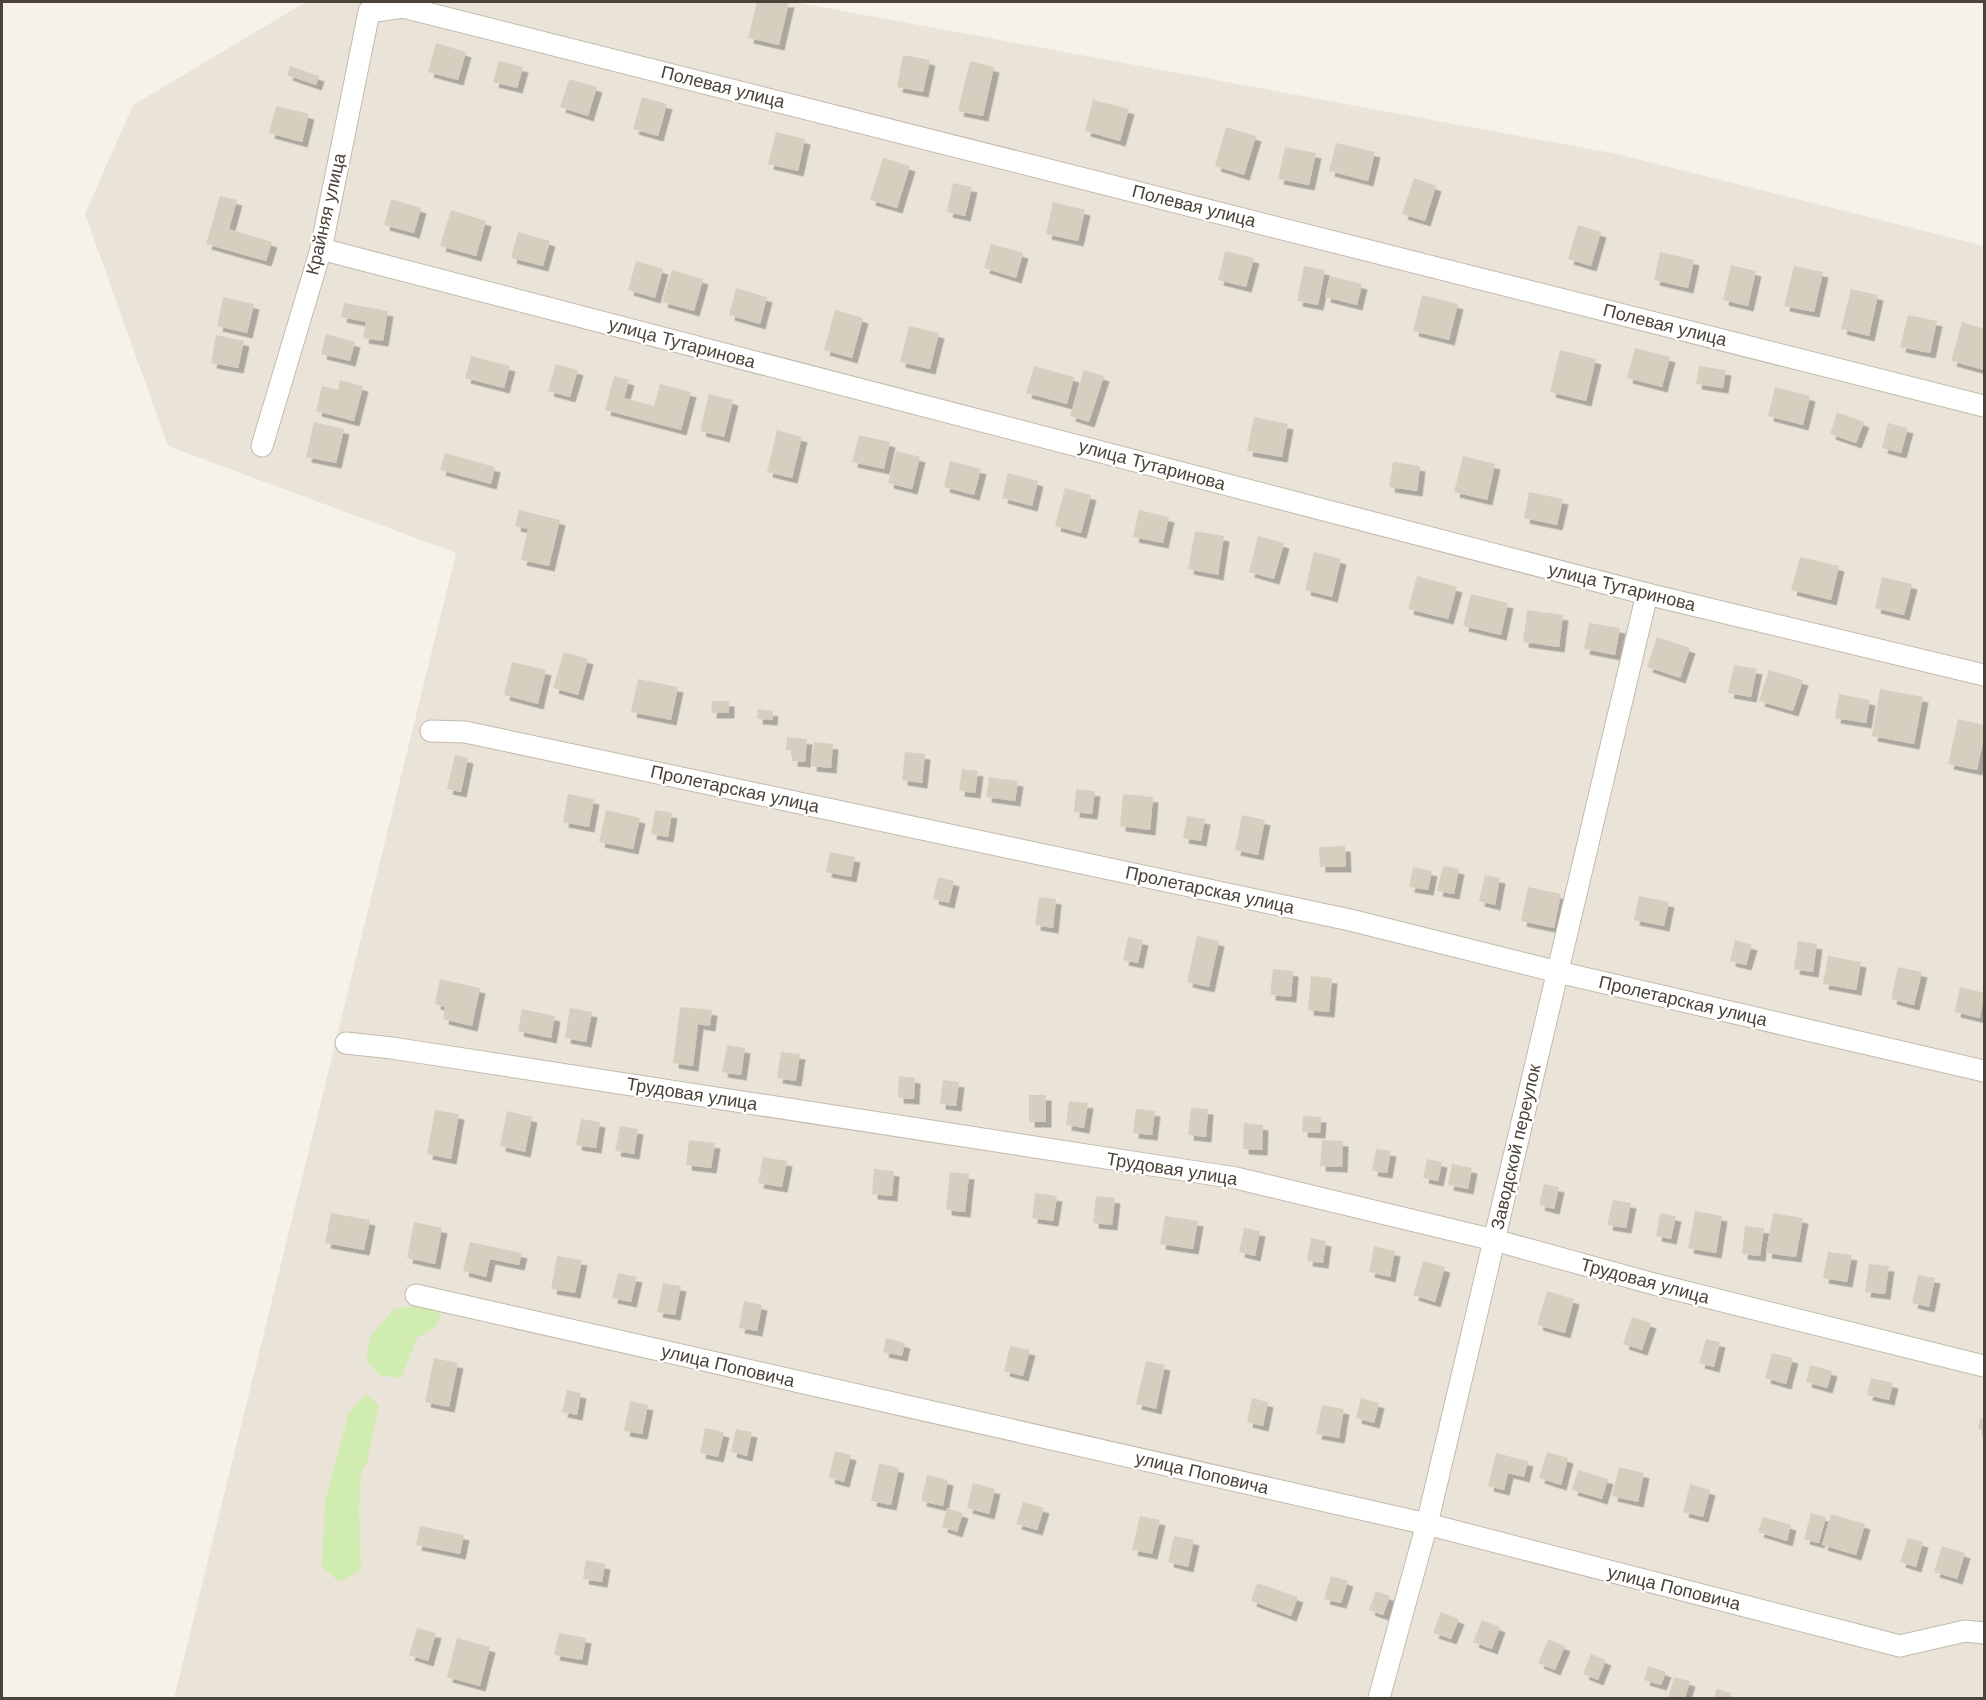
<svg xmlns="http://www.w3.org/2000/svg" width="1986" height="1700" viewBox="0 0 1986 1700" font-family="Arial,sans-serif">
<defs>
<filter id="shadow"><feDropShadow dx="5.5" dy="5.5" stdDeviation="0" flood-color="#0004"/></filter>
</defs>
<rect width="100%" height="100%" fill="#f6f2ea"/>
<path fill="#eae4d8" d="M306,2H794L1617,154L1984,246V1698H174L456,553L168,446L85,214L133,105Z"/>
<g fill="#d1ecb1">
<path d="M429,1304L441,1316L436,1326L417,1338L401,1378L380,1375L366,1361L370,1337L394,1309Z"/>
<path d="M366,1394L379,1405L367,1462L361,1474L359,1506L361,1570L340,1582L322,1568L325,1501L349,1413Z"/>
</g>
<g fill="#d8cebf" filter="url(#shadow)">
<path d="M757,2H789L779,45L748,38Z"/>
<path d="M436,43L466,52L458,80L428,72Z"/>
<path d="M903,55L930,60L923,92L897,87Z"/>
<path d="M499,61L523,67L517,88L493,82Z"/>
<path d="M970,61L994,67L983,116L958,111Z"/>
<path d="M290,66L319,76L316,85L287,75Z"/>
<path d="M569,79L597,87L588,116L560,107Z"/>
<path d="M642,97L667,104L658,136L633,129Z"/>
<path d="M1093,100L1129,109L1120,141L1085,131Z"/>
<path d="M276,106L309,114L302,142L269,133Z"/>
<path d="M1226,127L1256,136L1244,175L1215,166Z"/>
<path d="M776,132L805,139L798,171L768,164Z"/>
<path d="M1336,143L1375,152L1368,181L1329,171Z"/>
<path d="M1285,147L1316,153L1309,185L1278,179Z"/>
<path d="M883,158L910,166L897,208L870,200Z"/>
<path d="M1414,178L1436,186L1425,221L1402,214Z"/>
<path d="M953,183L972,187L965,216L947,212Z"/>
<path d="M220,196L237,200L229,229L272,242L266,261L206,244Z"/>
<path d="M391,199L421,208L414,233L384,225Z"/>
<path d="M1053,202L1085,210L1078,241L1046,234Z"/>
<path d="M451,210L486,221L476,256L440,246Z"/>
<path d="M1578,225L1601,232L1591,266L1568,259Z"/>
<path d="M518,232L550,241L543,266L511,258Z"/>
<path d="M991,244L1023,253L1016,278L984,268Z"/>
<path d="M1225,251L1254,258L1246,287L1218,280Z"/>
<path d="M1660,252L1694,260L1688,288L1654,280Z"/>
<path d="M636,261L663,269L655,298L628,290Z"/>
<path d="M1731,265L1756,271L1748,306L1723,300Z"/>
<path d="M1304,266L1325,270L1318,305L1297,301Z"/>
<path d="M1794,266L1823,272L1814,312L1784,306Z"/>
<path d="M672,270L703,279L694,311L662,302Z"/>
<path d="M1330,276L1362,284L1357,305L1325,297Z"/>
<path d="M736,288L767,297L760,324L729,315Z"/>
<path d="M1851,289L1878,295L1869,336L1841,329Z"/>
<path d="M1422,295L1458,304L1449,340L1413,331Z"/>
<path d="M223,297L254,304L247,333L217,326Z"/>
<path d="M344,303L388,311L383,341L363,338L366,322L341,317Z"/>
<path d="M835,310L863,318L852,358L824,350Z"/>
<path d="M1908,315L1937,321L1930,353L1900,347Z"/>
<path d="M1962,322L1984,329V370L1951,361Z"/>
<path d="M909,326L939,333L930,369L900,362Z"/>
<path d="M326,334L355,342L350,361L321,354Z"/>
<path d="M216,335L244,341L238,368L211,363Z"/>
<path d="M1635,348L1670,357L1662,387L1627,378Z"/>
<path d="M1560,350L1596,359L1586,401L1550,392Z"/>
<path d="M471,356L510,366L504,388L465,378Z"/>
<path d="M556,364L578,370L570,397L548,391Z"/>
<path d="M1034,366L1074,377L1067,404L1026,393Z"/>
<path d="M1699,366L1726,370L1723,388L1696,384Z"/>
<path d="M1084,370L1104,376L1089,422L1070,416Z"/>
<path d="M614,376L629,380L624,398L654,406L660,384L691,392L681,430L605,410Z"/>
<path d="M340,380L363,386L354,421L316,411L322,386L338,390Z"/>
<path d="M1775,387L1810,396L1803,425L1768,416Z"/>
<path d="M709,394L733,400L724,437L700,431Z"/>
<path d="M1837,412L1864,422L1856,443L1830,434Z"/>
<path d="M1254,417L1288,424L1282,457L1247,451Z"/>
<path d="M314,422L344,429L336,463L306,457Z"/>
<path d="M1888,423L1908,428L1901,453L1882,448Z"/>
<path d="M777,430L802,437L792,478L767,472Z"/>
<path d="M859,435L890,442L884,469L852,462Z"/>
<path d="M896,451L920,457L912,489L888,483Z"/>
<path d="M445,453L495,467L491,484L440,470Z"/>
<path d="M1463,456L1495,464L1487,500L1454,492Z"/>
<path d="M950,461L981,469L974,495L944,487Z"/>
<path d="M1393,462L1420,466L1417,491L1389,487Z"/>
<path d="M1008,473L1038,481L1032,506L1002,498Z"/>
<path d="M1065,488L1091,495L1081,533L1055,526Z"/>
<path d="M1529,492L1563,499L1557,525L1524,518Z"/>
<path d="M519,510L560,520L549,566L521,560L528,529L515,526Z"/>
<path d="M1139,510L1169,517L1163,543L1133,537Z"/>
<path d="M1195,531L1224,536L1218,575L1188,569Z"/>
<path d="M1258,536L1284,543L1274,579L1249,572Z"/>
<path d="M1314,552L1341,559L1332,597L1305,590Z"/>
<path d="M1800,557L1839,566L1831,600L1791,590Z"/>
<path d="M1417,576L1457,587L1448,619L1408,609Z"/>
<path d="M1882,577L1912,584L1904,615L1875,608Z"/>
<path d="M1471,594L1508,603L1501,635L1463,626Z"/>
<path d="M1527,610L1563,615L1559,647L1523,642Z"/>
<path d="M1589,623L1620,628L1615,655L1584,649Z"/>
<path d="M1657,637L1690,648L1680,678L1647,667Z"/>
<path d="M564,652L588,659L578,695L553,688Z"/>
<path d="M512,662L546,670L538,704L504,695Z"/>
<path d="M1734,665L1757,669L1751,697L1728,693Z"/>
<path d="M1769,670L1803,680L1793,711L1759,701Z"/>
<path d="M638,679L678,687L671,720L631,712Z"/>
<path d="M1880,689L1923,697L1914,744L1872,736Z"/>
<path d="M1839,694L1870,700L1866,723L1835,718Z"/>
<path d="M712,701H729V713H711Z"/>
<path d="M758,709L773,711L772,720L757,719Z"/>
<path d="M1958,719L1984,725V737L1977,770L1948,764Z"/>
<path d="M787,737L807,739L805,762L792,761L793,750H786Z"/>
<path d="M814,742L833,744L831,768L811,766Z"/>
<path d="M905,752L925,754L922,783L902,780Z"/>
<path d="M455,755L468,758L461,792L447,789Z"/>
<path d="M962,769L978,771L975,793L959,791Z"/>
<path d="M989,777L1018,781L1015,801L986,797Z"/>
<path d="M1076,789L1095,791L1092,814L1074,812Z"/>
<path d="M568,794L594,799L589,827L563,822Z"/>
<path d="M1123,794L1153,797L1150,830L1120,826Z"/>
<path d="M606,810L640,818L633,849L599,842Z"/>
<path d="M655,810L672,813L668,837L651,834Z"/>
<path d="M1242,815L1265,820L1258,855L1235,850Z"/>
<path d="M1187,816L1205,819L1201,841L1183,838Z"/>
<path d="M1345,846L1346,867H1320L1319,847Z"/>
<path d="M830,852L855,857L851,877L826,872Z"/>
<path d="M1443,866L1459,869L1454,894L1437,891Z"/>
<path d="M1413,867L1432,871L1428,890L1409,887Z"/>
<path d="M1485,875L1500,878L1495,905L1479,901Z"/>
<path d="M938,877L954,881L949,903L933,899Z"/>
<path d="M1528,887L1561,894L1554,928L1521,921Z"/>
<path d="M1639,896L1669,902L1664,926L1634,920Z"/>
<path d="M1039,897L1056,899L1053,928L1035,925Z"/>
<path d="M1197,936L1219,941L1209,987L1187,982Z"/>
<path d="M1128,937L1143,940L1138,963L1123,960Z"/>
<path d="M1735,940L1752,945L1746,965L1730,961Z"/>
<path d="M1798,941L1817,944L1813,972L1794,969Z"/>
<path d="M1828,956L1861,962L1856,990L1823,984Z"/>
<path d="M1898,967L1922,972L1914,1005L1891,999Z"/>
<path d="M1273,969L1293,971L1291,997L1270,995Z"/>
<path d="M1311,976L1332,978L1329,1012L1308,1010Z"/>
<path d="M440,979L480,988L472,1026L443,1019L445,1007L435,1004Z"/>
<path d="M1960,987L1984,993L1980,1018L1955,1012Z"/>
<path d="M680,1007L712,1010L710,1026L698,1024L693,1066L673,1063Z"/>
<path d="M570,1008L592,1012L586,1042L565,1038Z"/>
<path d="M522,1009L555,1016L551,1038L518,1031Z"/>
<path d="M727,1045L745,1048L741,1075L722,1072Z"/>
<path d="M781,1052L800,1054L796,1081L777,1078Z"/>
<path d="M899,1076L915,1078L914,1099L898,1098Z"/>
<path d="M943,1080L959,1082L956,1106L940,1104Z"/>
<rect x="1029" y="1095" width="17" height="27"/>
<path d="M1069,1101L1088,1103L1084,1128L1066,1125Z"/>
<path d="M1191,1108L1208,1109L1206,1137L1188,1135Z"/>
<path d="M1136,1109L1155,1111L1152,1135L1133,1133Z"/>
<path d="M435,1110L459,1114L451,1159L427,1154Z"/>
<path d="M507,1111L532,1117L525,1152L500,1146Z"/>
<path d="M1303,1116L1321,1117L1320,1133L1302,1132Z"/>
<path d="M581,1119L600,1122L596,1148L576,1145Z"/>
<path d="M1244,1123L1263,1125L1262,1150L1243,1149Z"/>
<path d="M620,1126L638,1129L634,1154L615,1151Z"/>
<path d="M689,1140L715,1143L711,1168L686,1165Z"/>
<path d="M1322,1140L1343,1141L1342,1167L1320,1166Z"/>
<path d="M1376,1149L1391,1151L1387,1173L1372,1171Z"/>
<path d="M763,1157L787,1161L782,1187L758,1183Z"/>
<path d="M1427,1159L1442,1162L1438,1181L1423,1178Z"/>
<path d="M1452,1164L1472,1168L1468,1189L1448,1185Z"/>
<path d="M874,1169L894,1171L892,1196L872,1194Z"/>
<path d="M950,1172L969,1174L965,1212L946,1210Z"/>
<path d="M1544,1184L1559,1187L1554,1209L1539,1205Z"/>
<path d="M1035,1193L1057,1196L1053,1221L1032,1218Z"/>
<path d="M1096,1196L1115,1198L1112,1225L1093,1223Z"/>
<path d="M1613,1200L1631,1203L1626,1228L1607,1225Z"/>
<path d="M1695,1211L1722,1216L1716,1253L1688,1248Z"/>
<path d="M331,1213L370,1220L364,1250L325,1243Z"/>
<path d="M1660,1213L1676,1216L1671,1239L1656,1236Z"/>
<path d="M1773,1213L1803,1218L1796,1257L1766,1253Z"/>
<path d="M1165,1216L1198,1221L1193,1249L1160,1244Z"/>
<path d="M414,1222L442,1228L435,1264L407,1258Z"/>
<path d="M1745,1226L1764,1228L1760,1256L1742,1254Z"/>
<path d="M1244,1228L1260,1231L1255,1256L1239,1252Z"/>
<path d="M1311,1238L1326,1241L1323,1263L1307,1261Z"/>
<path d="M470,1242L522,1253L519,1265L490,1259L486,1277L463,1271Z"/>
<path d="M1374,1246L1395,1251L1390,1277L1369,1272Z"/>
<path d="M1828,1252L1852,1255L1847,1282L1823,1278Z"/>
<path d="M557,1256L582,1260L575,1293L551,1289Z"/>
<path d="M1423,1261L1445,1267L1435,1302L1413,1295Z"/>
<path d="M1869,1264L1889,1266L1885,1294L1865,1292Z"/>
<path d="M618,1273L637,1277L631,1302L612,1298Z"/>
<path d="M1918,1275L1935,1278L1929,1307L1912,1303Z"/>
<path d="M663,1283L681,1286L675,1315L657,1312Z"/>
<path d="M1547,1291L1574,1299L1565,1333L1537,1325Z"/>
<path d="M744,1301L762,1305L757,1331L739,1328Z"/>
<path d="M1632,1317L1651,1323L1642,1350L1623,1344Z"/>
<path d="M886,1338L905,1343L902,1356L883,1352Z"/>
<path d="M1706,1339L1720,1342L1714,1367L1699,1363Z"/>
<path d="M1010,1346L1030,1350L1023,1376L1004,1371Z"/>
<path d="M1772,1353L1793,1358L1786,1384L1765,1378Z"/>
<path d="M434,1358L458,1363L449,1407L425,1402Z"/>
<path d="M1146,1361L1165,1365L1156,1409L1136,1404Z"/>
<path d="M1810,1365L1832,1371L1827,1388L1806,1382Z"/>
<path d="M1871,1378L1893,1383L1889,1400L1867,1395Z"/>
<path d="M567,1390L581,1393L577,1415L562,1412Z"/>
<path d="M1252,1398L1268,1402L1263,1426L1247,1422Z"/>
<path d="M1361,1398L1379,1403L1374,1423L1356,1418Z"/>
<path d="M630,1401L648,1405L642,1434L624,1431Z"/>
<path d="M1322,1405L1344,1409L1339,1438L1316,1434Z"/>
<path d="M1980,1418L1984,1419V1436L1981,1435L1982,1430L1978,1429Z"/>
<path d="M705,1428L724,1432L718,1457L700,1453Z"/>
<path d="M736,1429L752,1432L747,1456L731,1452Z"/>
<path d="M835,1451L851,1455L844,1482L829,1478Z"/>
<path d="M1547,1452L1568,1458L1561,1485L1539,1478Z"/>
<path d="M1496,1453L1528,1461L1524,1477L1508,1473L1504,1490L1488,1486Z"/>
<path d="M879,1463L899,1468L891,1505L871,1501Z"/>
<path d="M1619,1467L1644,1473L1638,1502L1612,1496Z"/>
<path d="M1578,1470L1608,1479L1602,1499L1572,1490Z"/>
<path d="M927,1475L948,1480L943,1506L921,1501Z"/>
<path d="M973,1483L995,1489L989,1514L967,1508Z"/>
<path d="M1690,1484L1710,1490L1703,1517L1683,1512Z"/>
<path d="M1023,1502L1044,1508L1037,1530L1016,1524Z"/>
<path d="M947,1508L963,1513L957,1532L942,1527Z"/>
<path d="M1811,1513L1826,1517L1819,1543L1804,1539Z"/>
<path d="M1831,1514L1865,1524L1856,1555L1822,1545Z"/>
<path d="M1140,1516L1160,1520L1152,1554L1132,1550Z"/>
<path d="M1763,1517L1791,1525L1787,1541L1758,1532Z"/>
<path d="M420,1526L464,1535L460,1554L416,1545Z"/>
<path d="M1174,1536L1194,1540L1188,1567L1168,1562Z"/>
<path d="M1908,1538L1923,1542L1916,1567L1900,1562Z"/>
<path d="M1942,1546L1965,1553L1957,1579L1934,1572Z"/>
<path d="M586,1560L605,1564L602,1582L583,1579Z"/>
<path d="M1331,1576L1348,1581L1341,1603L1324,1599Z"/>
<path d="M1257,1583L1298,1597L1291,1616L1251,1601Z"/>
<path d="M1376,1591L1390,1596L1383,1615L1369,1610Z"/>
<path d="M1441,1612L1459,1619L1451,1639L1433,1633Z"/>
<path d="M1482,1620L1500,1627L1492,1649L1473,1642Z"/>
<path d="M417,1628L436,1633L428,1661L409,1655Z"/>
<path d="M559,1633L586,1638L582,1660L554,1655Z"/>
<path d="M457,1638L490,1647L480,1686L447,1677Z"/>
<path d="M1548,1639L1565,1646L1555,1670L1538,1663Z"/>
<path d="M1591,1654L1606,1660L1598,1680L1583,1674Z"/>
<path d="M1648,1666L1666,1672L1661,1685L1644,1680Z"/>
<path d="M1674,1677L1690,1681L1685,1698H1668Z"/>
<path d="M1717,1689L1731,1693L1729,1698H1714Z"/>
</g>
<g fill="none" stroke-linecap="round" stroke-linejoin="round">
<g stroke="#c2baac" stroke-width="23">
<g id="minor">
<path d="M321,249L1647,594L1984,675"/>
<path d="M262,446L321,249L369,12L403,7L1984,406"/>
<path d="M431,731L465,732L1350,920L1558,972L1984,1071"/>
<path d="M346,1043L392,1048L1236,1178L1494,1240L1654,1284L1984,1366"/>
<path d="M416,1295L1427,1524L1900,1646L1965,1631L1984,1633"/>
<path d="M1379,1698L1427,1524L1647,594"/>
</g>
</g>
<use href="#minor" stroke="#fff" stroke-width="21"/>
</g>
<g text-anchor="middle" stroke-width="4.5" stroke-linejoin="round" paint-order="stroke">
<g font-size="18" fill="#4b4337" stroke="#fff">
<text transform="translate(723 87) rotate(14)" y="6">Полевая улица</text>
<text transform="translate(1194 206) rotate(14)" y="6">Полевая улица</text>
<text transform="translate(326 214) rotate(-77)" y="6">Крайняя улица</text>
<text transform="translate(1665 325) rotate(14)" y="6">Полевая улица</text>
<text transform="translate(682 343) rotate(15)" y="6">улица Тутаринова</text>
<text transform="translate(1152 465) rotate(15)" y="6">улица Тутаринова</text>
<text transform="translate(1622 587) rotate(14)" y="6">улица Тутаринова</text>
<text transform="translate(735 789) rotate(12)" y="6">Пролетарская улица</text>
<text transform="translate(1210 890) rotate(12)" y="6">Пролетарская улица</text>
<text transform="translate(1683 1001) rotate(13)" y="6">Пролетарская улица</text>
<text transform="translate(692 1094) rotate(9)" y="6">Трудовая улица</text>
<text transform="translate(1516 1147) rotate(-77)" y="6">Заводской переулок</text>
<text transform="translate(1172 1169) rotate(9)" y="6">Трудовая улица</text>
<text transform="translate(1645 1281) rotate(15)" y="6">Трудовая улица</text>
<text transform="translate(728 1366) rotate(13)" y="6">улица Поповича</text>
<text transform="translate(1202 1473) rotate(13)" y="6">улица Поповича</text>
<text transform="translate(1674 1588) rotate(14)" y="6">улица Поповича</text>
</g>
</g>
<rect width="1986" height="1700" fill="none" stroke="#4b4337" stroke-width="6"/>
</svg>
